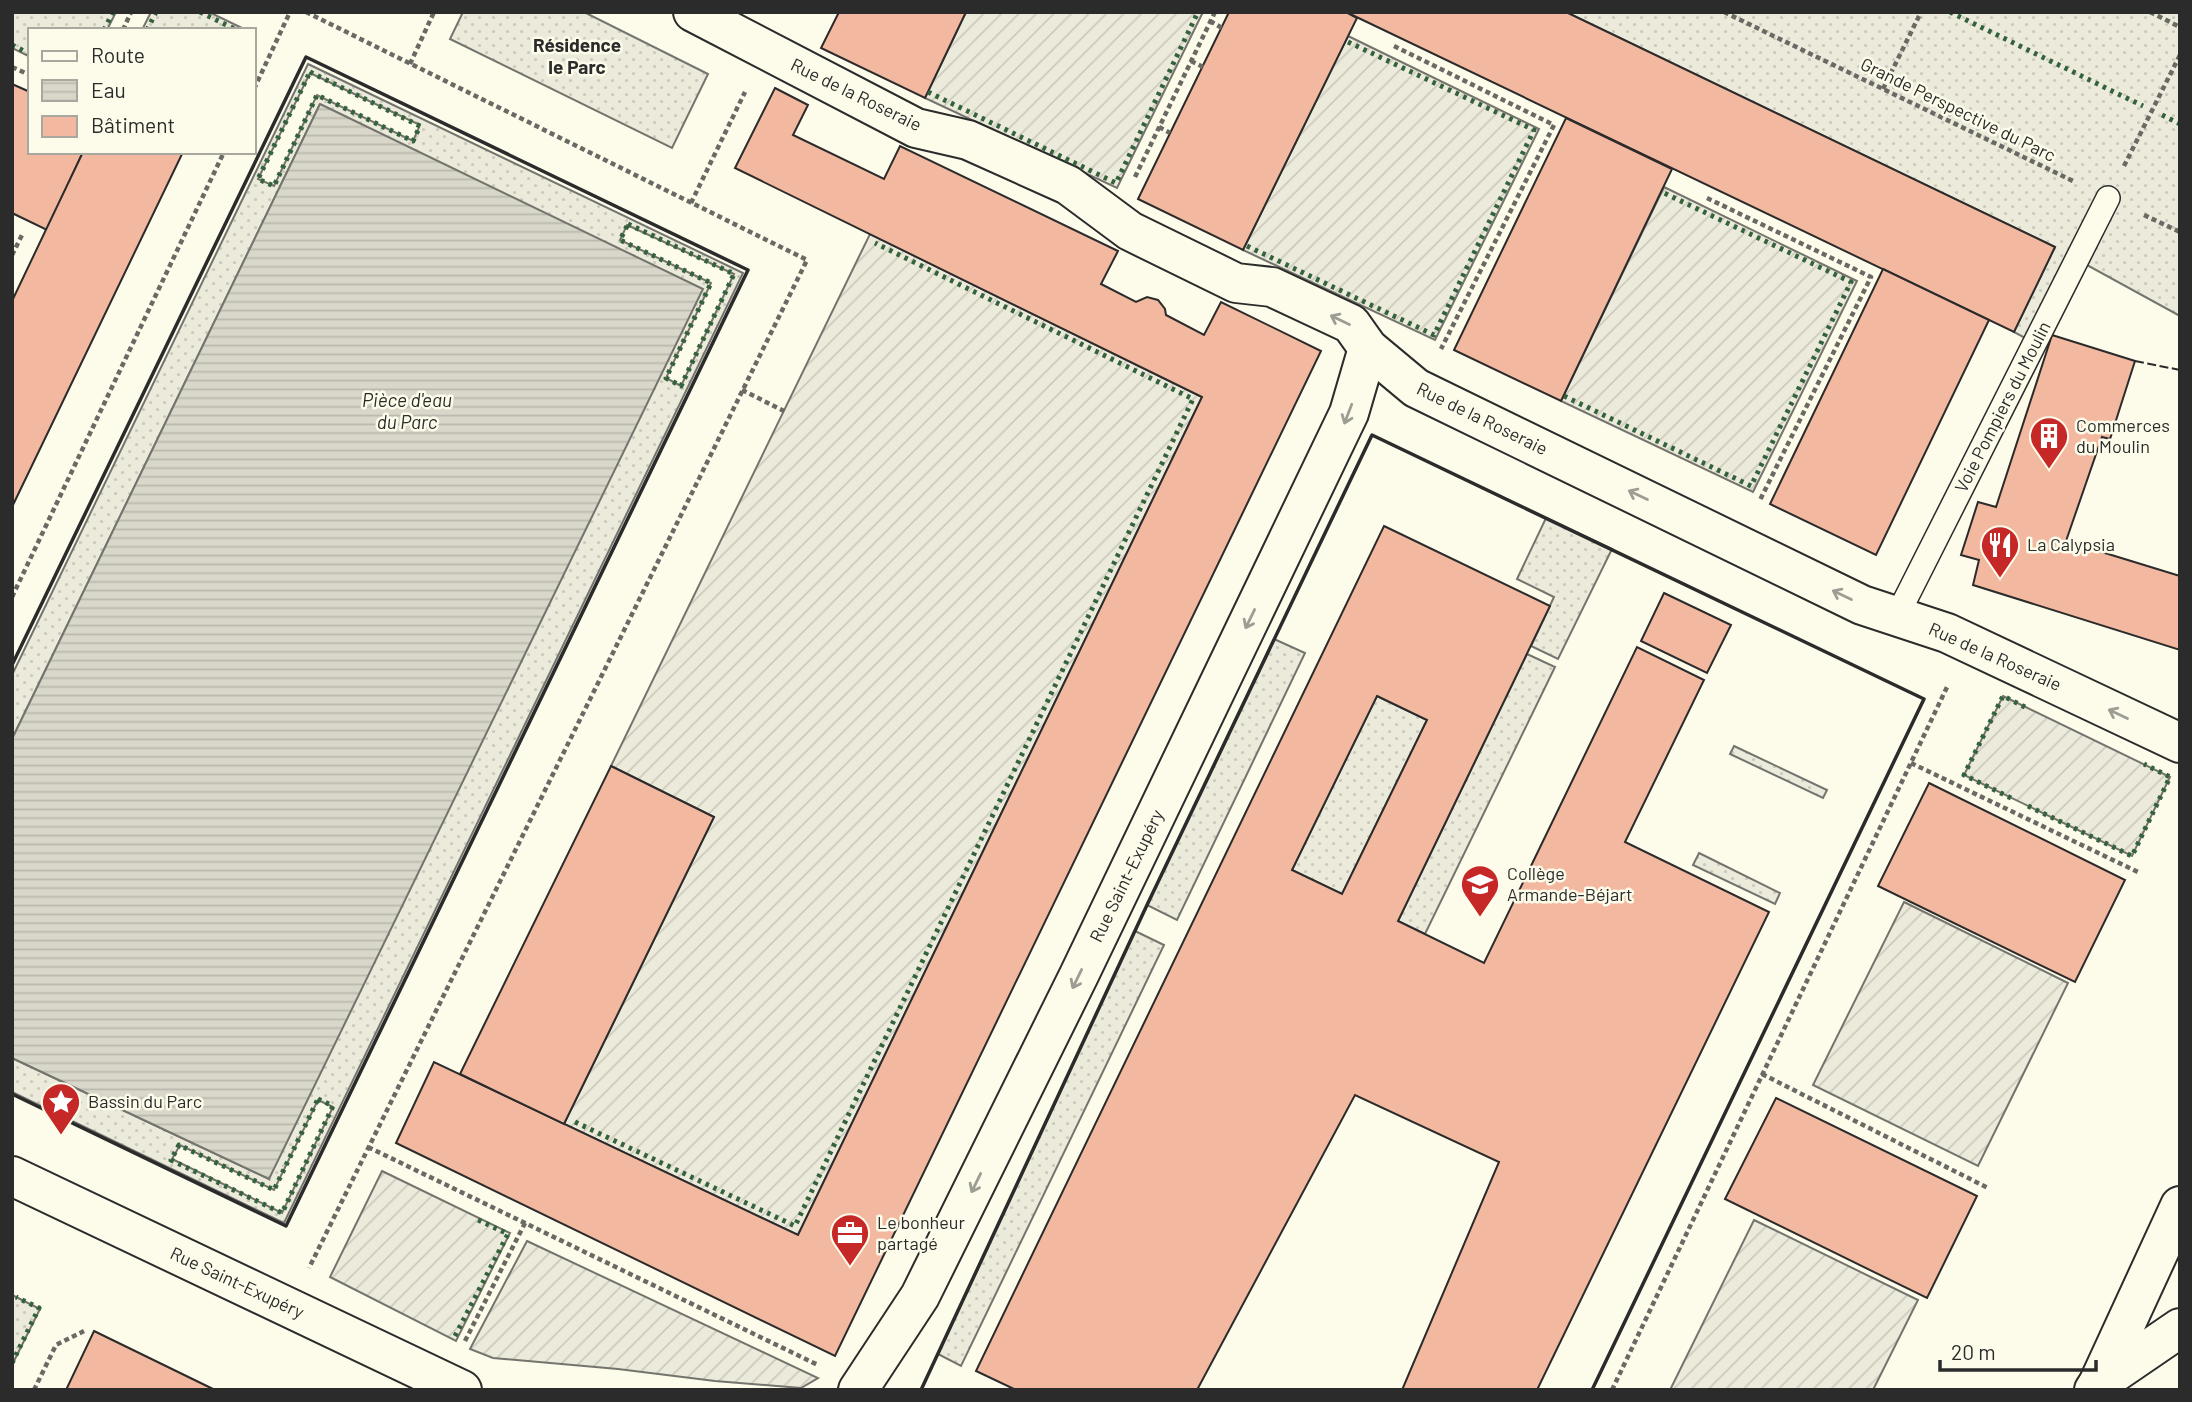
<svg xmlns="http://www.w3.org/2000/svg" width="2192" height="1402" viewBox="0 0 2192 1402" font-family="Barlow,sans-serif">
<defs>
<pattern id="grass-dots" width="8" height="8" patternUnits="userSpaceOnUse" patternTransform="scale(1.75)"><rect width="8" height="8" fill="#ecebdb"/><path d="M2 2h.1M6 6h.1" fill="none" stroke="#cbcabc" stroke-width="1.8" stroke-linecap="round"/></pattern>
<pattern id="garden-furrows" width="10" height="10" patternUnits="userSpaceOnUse" patternTransform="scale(1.75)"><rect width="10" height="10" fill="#ecebdb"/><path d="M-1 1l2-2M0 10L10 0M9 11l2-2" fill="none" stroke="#cbcabc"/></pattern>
<pattern id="water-rules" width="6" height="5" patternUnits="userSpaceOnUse" patternTransform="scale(1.75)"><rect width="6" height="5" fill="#d8d7c9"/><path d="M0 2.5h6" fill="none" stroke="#bab9ad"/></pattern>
</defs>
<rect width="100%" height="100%" fill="#fdfbea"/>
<g fill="url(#grass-dots)" stroke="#74746e" stroke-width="2" fill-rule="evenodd">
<path d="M12,12H116L107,30H30V57L12,48Z"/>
<path d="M151,12H209L242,28L241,30H142Z"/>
<path d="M463,12H584L708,74L672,148L450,39Z"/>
<path d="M1566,12H2180V316L2067,254L2025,338L2014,332L2055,247Z"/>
<path d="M308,64L743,273L284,1223L12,1092V1058L269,1179L320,104L12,739V675ZM310,73L420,125L413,141L317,95L274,186L258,179ZM627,225L734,274L681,386L666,378L711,283L620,240ZM318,1100L333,1107L282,1213L172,1159L180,1145L274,1190Z"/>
<path d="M1546,518L1612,549L1558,659L1531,646L1554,597L1517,579Z"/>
<path d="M1274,639L1305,653L1177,920L1147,905Z"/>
<path d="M1527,654L1555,667L1425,934L1398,921Z"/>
<path d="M1377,696L1427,720L1342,894L1292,870Z"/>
<path d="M1734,746L1827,790L1823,798L1730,754Z"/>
<path d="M1699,853L1780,893L1775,904L1693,865Z"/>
<path d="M1135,931L1164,945L961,1366L938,1354Z"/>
<path d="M12,1295L40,1309L12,1365Z"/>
</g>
<g fill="url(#garden-furrows)" stroke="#74746e" stroke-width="2">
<path d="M966,12H1203L1117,188L925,98Z"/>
<path d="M1348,36L1539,129L1435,340L1243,250Z"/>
<path d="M1664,187L1857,281L1753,492L1561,401Z"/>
<path d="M870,234L1202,397L798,1235L564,1124L714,817L611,766Z"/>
<path d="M2003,696L2170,777L2132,856L1964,775Z"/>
<path d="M1904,902L2068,983L1978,1166L1813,1085Z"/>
<path d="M382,1171L510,1233L456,1341L330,1277Z"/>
<path d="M1754,1220L1918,1300L1873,1390H1670Z"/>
<path d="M527,1241L818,1378L801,1388L715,1381L618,1369L493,1358L470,1349Z"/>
</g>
<path fill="url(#water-rules)" stroke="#74746e" stroke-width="2" d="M320,104L703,289L269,1179L12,1058V739Z"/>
<g fill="#f2b8a0" stroke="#2b2b2b" stroke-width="2" fill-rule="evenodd">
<path d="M839,12H966L925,98L821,48Z"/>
<path d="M1229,12H1346L1357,18L1243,250L1138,199Z"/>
<path d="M1346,12H1566L2055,247L2014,332Z"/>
<path d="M12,84L30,92V152H83L47,230L12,213Z"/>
<path d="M775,88L808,105L793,135L884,179L900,146L1118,251L1101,284L1136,302L1147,297L1158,300L1165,309L1166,315L1204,335L1221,302L1321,351L835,1356L396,1143L434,1062L798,1235L1202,397L735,168Z"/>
<path d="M1566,118L1672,169L1561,401L1454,350Z"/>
<path d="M83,152H183L12,507V301Z"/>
<path d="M1883,269L1989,320L1876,555L1770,504Z"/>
<path d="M2052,335L2135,361L2110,439L2102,437L2066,541L2180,576V650L1973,585L1979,560L1961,555L1978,502L1996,507Z"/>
<path d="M1384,526L1550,606L1398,921L1484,963L1637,647L1704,680L1625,842L1769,912L1537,1390H1402L1499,1162L1355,1095L1197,1390H1016L976,1371ZM1377,696L1427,720L1342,894L1292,870Z"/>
<path d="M1664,593L1731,625L1707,673L1641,641Z"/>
<path d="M611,766L714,817L564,1124L460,1074Z"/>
<path d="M1929,783L2125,880L2075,982L1878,886Z"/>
<path d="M1776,1098L1977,1196L1927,1298L1725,1199Z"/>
<path d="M94,1331L213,1389L215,1390H66Z"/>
</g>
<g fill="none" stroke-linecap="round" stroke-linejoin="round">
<g stroke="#2b2b2b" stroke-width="26">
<path id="service" d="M1897,616L2108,198"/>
</g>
<g stroke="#2b2b2b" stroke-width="42">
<g id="minor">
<path d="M693,12L916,128L968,140L1068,185L1130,231L1236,283L1272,287L1351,324L1368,348L1416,388L1862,605L1947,633L2180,743"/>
<path d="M12,1176L462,1390"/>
<path d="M2098,1384L2180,1328"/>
<path d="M858,1390L920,1296L1079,975L1349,413L1368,348"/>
<path d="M2094,1390L2098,1384L2180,1206"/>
</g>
</g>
<g stroke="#6a6964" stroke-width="4.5" stroke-dasharray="5 3.5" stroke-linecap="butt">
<path d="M306,12L807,260L309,1268"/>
<path d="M1724,12L2073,181"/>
<path d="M2150,12L2180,27"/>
<path d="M1210,21L1222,28"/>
<path d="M123,30L131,12"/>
<path d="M1394,46L1554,125L1441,349"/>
<path d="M1191,61L1203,67"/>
<path d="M410,64L434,12"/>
<path d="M12,67L30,75"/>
<path d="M254,89L290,12"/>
<path d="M1883,89L1921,12"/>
<path d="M1159,127L1170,133"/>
<path d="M2124,166L2180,55"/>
<path d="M1135,177L1215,12"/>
<path d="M1707,198L1871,277L1759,502"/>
<path d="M691,203L745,92"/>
<path d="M2144,215L2180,232"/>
<path d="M12,255L22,235"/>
<path d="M742,390L784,411"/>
<path d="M12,597L224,152"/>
<path d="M1911,763L2140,873"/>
<path d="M1762,1074L1988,1188"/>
<path d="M368,1147L818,1365"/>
<path d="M465,1341L525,1223"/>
<path d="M34,1390L56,1345L84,1331"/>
<path d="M1612,1390L1948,685"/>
</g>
<use href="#service" stroke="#fdfbea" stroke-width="23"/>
<use href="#minor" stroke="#fdfbea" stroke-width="38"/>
<g stroke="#34623c" stroke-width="5" stroke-dasharray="3.5 5" stroke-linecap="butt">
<path d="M200,12L237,30"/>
<path d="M1950,12L2143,106"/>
<path d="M104,30L113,12"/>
<path d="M147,30L156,12"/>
<path d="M12,45L30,54"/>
<path d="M310,72L420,126L413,141L317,95L274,186L258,179Z"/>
<path d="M928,92L1116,183L1198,12"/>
<path d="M2162,115L2180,124"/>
<path d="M628,224L734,274L681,386L666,378L711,283L620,240Z"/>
<path d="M1247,246L1434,335L1534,130L1346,41"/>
<path d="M1564,396L1751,486L1851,282L1662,192"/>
<path d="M2011,798L1964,775L2003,696L2025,707"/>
<path d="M2028,806L2132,856L2170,777L2144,764"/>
<path d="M318,1099L333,1106L282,1213L171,1160L179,1145L274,1190Z"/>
<path d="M575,1122L795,1226L1193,399L875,243"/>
<path d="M455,1336L508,1234L476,1219"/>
<path d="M12,1363L39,1308L16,1297"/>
</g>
<path stroke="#2b2b2b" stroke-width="2" stroke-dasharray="9 3.5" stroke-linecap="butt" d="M2135,361L2180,370"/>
<g stroke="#2b2b2b" stroke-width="3.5">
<path d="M12,665L306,57L748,270L286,1226L12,1094"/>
<path d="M921,1390L1147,905L1372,435L1924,699L1592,1390"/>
</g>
</g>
<defs><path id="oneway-shaft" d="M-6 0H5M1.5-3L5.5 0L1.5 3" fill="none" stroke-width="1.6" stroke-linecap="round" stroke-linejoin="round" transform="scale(1.75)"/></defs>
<g stroke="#9e9d94">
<use href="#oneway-shaft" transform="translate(1340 320) rotate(-154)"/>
<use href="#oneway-shaft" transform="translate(1348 414) rotate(111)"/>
<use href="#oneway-shaft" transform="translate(1638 495) rotate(-154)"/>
<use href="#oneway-shaft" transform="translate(1842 595) rotate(-154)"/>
<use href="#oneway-shaft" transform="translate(1250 619) rotate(116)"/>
<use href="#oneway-shaft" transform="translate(2118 714) rotate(-155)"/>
<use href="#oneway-shaft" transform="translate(1077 979) rotate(116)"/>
<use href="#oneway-shaft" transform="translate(976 1183) rotate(116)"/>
</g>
<defs>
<g id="building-pin" transform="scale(2.0125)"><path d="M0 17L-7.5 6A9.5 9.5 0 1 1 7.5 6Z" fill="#c62828" stroke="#fdfbea"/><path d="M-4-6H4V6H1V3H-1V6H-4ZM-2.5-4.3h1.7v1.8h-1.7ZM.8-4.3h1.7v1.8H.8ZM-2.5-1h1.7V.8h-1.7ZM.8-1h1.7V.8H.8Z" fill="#fff"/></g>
<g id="restaurant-pin" transform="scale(2.0125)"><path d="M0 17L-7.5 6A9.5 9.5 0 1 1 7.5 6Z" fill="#c62828" stroke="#fdfbea"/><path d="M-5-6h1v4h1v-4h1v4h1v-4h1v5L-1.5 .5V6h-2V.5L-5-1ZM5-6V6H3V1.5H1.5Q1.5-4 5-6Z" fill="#fff"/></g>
<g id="school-pin" transform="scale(2.0125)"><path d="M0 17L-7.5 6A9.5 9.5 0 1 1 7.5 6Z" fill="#c62828" stroke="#fdfbea"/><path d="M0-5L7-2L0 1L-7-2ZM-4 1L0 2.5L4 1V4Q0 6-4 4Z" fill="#fff"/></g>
<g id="sight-pin" transform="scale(2.0125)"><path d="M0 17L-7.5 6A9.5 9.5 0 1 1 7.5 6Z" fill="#c62828" stroke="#fdfbea"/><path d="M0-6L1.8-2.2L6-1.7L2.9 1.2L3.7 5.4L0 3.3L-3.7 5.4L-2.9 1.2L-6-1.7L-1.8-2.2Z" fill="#fff"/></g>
<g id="office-pin" transform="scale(2.0125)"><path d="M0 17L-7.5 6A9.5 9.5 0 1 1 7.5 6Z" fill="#c62828" stroke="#fdfbea"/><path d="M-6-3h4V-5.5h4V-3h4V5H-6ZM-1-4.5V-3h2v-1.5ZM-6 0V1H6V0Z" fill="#fff"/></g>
</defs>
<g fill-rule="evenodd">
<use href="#building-pin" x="2049" y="436"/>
<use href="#restaurant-pin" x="2000" y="545"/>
<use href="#school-pin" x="1480" y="884"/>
<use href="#sight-pin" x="61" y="1102"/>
<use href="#office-pin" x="850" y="1233"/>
</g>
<g text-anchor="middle" stroke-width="5" stroke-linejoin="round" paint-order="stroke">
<g font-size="18" fill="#2b2b2b" stroke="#fdfbea">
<text transform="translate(856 95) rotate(26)" y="6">Rue de la Roseraie</text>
<text transform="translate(1958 110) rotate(26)" y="6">Grande Perspective du Parc</text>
<text transform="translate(2003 407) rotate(-63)" y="6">Voie Pompiers du Moulin</text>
<text transform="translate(1482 419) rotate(26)" y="6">Rue de la Roseraie</text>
<text transform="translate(1995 657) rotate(24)" y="6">Rue de la Roseraie</text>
<text transform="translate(1127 876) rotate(-64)" y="6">Rue Saint-Exupéry</text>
<text transform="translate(237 1283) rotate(25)" y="6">Rue Saint-Exupéry</text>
</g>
<g font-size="18" fill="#2b2b2b" stroke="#fdfbea" text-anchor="start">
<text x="2076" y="432">Commerces<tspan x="2076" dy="21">du Moulin</tspan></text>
<text x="2027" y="551">La Calypsia</text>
<text x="1507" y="880">Collège<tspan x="1507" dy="21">Armande-Béjart</tspan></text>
<text x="88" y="1108">Bassin du Parc</text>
<text x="877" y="1229">Le bonheur<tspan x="877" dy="21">partagé</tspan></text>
</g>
<g font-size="19" font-weight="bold" fill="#2b2b2b" stroke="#fdfbea">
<text x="577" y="52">Résidence<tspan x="577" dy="22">le Parc</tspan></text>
</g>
<g font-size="19" font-style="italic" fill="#2b2b2b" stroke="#fdfbea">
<text x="407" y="407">Pièce d'eau<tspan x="407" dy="22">du Parc</tspan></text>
</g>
</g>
<rect width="2192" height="1402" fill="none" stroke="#2b2b2b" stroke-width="28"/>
<rect x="28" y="28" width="228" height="126" fill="#fdfbea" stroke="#a9a89e" stroke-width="2"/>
<rect x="42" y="51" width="35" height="10" fill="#fdfbea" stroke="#a9a89e" stroke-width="2"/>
<text x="91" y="63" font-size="21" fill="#2b2b2b">Route</text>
<rect x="42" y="80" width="35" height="21" fill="url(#water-rules)" stroke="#a9a89e" stroke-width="2"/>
<text x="91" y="98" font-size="21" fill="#2b2b2b">Eau</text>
<rect x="42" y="116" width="35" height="21" fill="#f2b8a0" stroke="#a9a89e" stroke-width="2"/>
<text x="91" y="133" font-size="21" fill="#2b2b2b">Bâtiment</text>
<path d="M1940 1360v10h156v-10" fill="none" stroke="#2b2b2b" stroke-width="3.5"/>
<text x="1951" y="1360" font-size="21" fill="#2b2b2b" stroke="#fdfbea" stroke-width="5" paint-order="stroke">20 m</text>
</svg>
